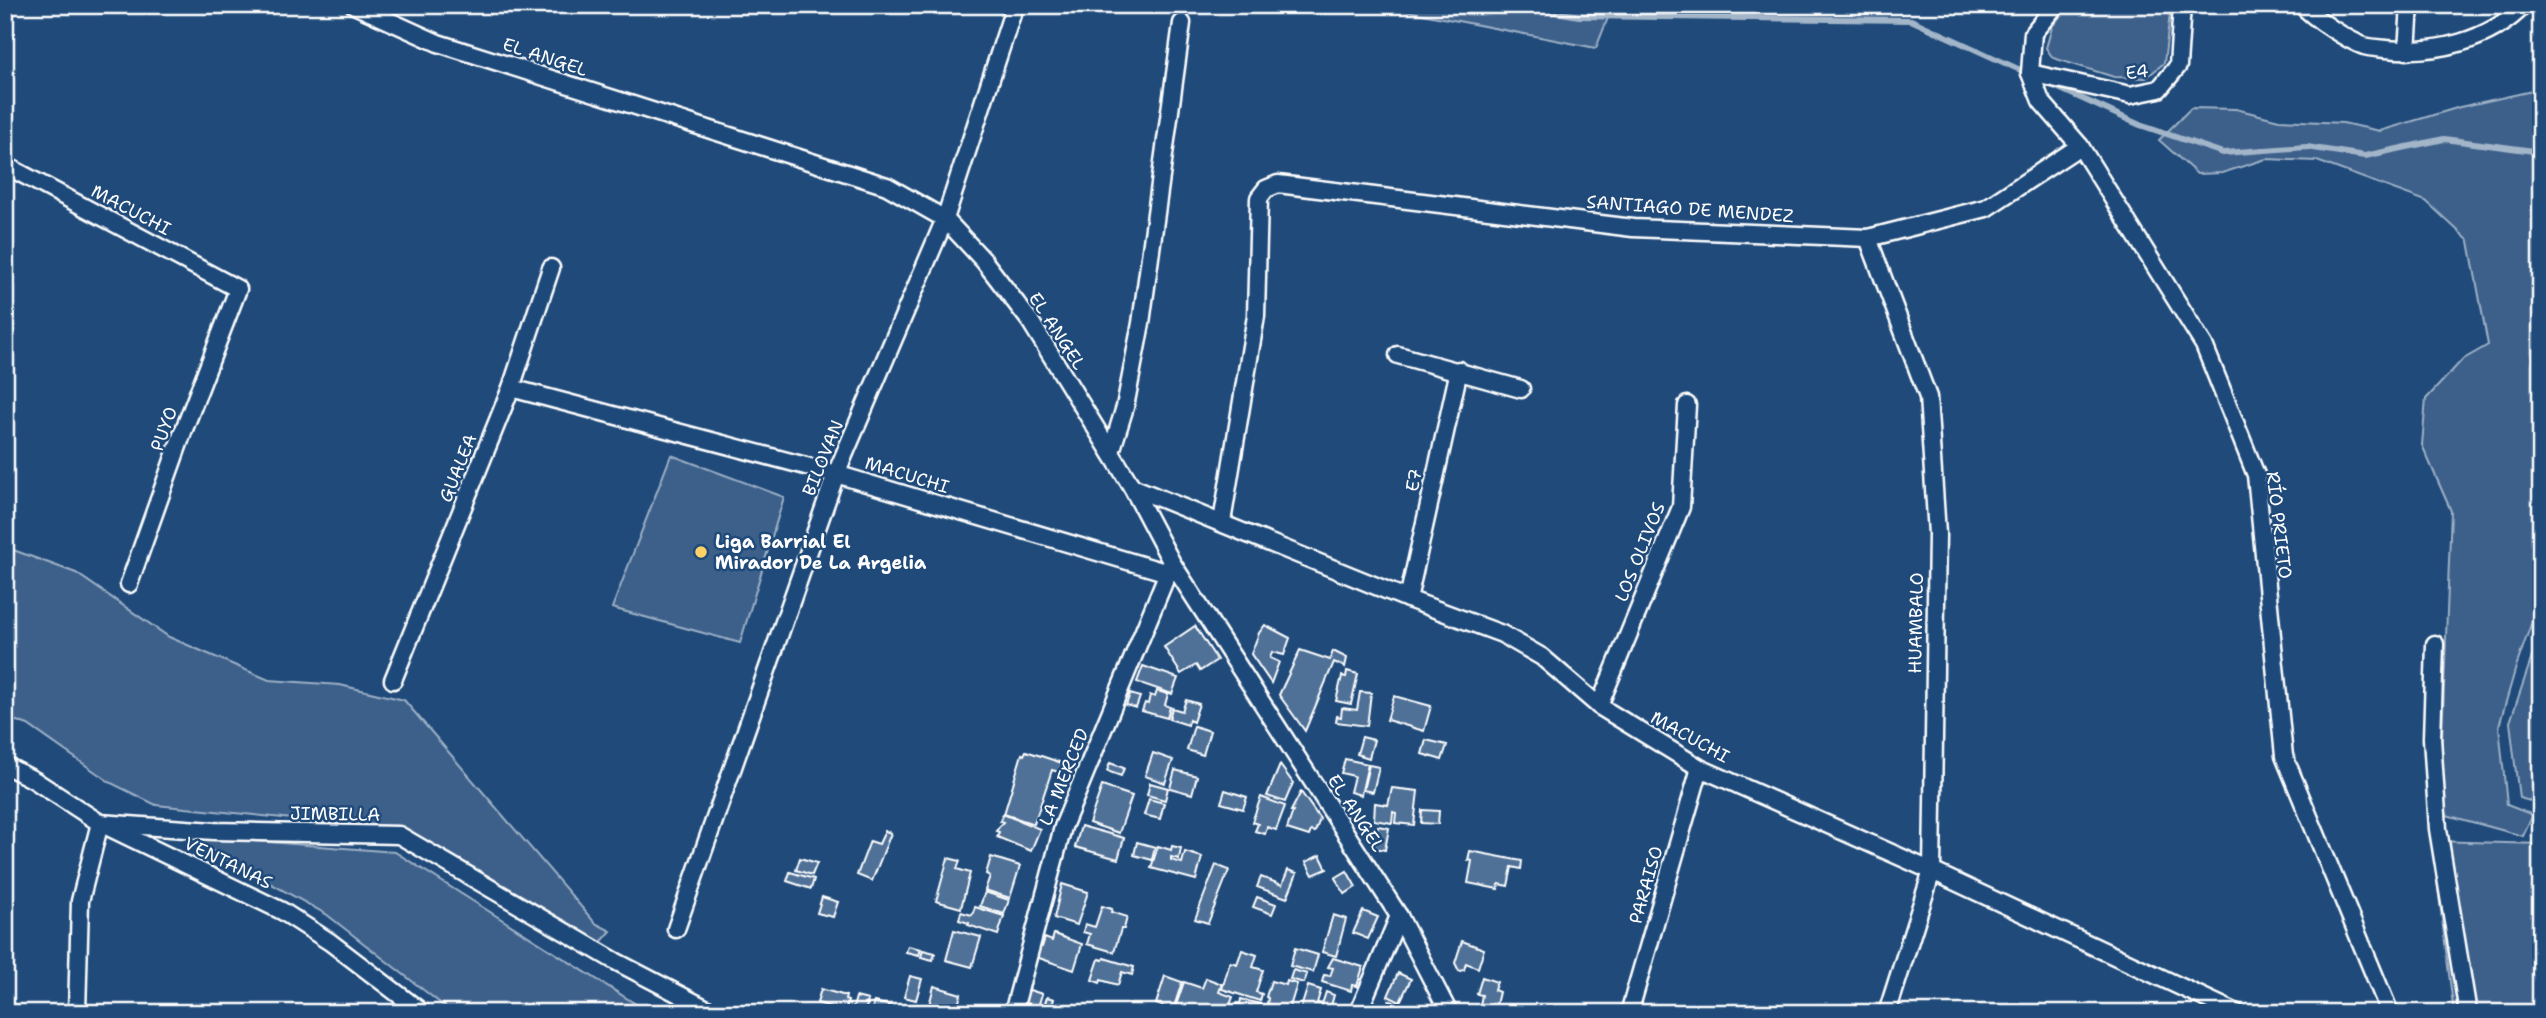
<svg xmlns="http://www.w3.org/2000/svg" width="2546" height="1018" viewBox="0 0 2546 1018" font-family="'Shantell Sans',sans-serif">
<rect width="100%" height="100%" fill="#1f4a7a"/>
<filter id="ink" filterUnits="userSpaceOnUse"><feTurbulence type="fractalNoise" baseFrequency=".0143" numOctaves="2"/><feDisplacementMap in="SourceGraphic" scale="14" xChannelSelector="R" yChannelSelector="G"/><feConvolveMatrix kernelMatrix="1 2 1 2 8 2 1 2 1" color-interpolation-filters="sRGB"/></filter>
<g filter="url(#ink)">
<g fill="#3c618b" stroke="#9eb0c5" stroke-width="2">
<path d="M1210,5H1613L1596,48L1407,11L1219,8Z"/>
<path d="M2069,5H2171L2164,63L2146,78L2114,77L2053,58L2046,48L2052,27Z"/>
<path d="M2541,89V596L2516,667L2499,726L2507,805L2533,815L2523,836L2439,813L2451,511L2422,445L2426,399L2462,360L2488,345L2469,241L2426,201L2317,161L2266,159L2222,173L2197,174L2159,140L2191,108L2236,109L2279,120L2343,123L2380,131L2460,107Z"/>
<path d="M671,455L784,497L740,643L612,608Z"/>
<path d="M5,547L76,573L169,637L269,680L340,685L404,700L595,923L611,931L596,948L401,830L156,805L111,783L28,725L5,717Z"/>
<path d="M2541,630V804L2519,798L2510,722Z"/>
<path d="M194,836L395,852L650,1013H453L326,914L212,851Z"/>
<path d="M2432,841L2541,844V1013H2454Z"/>
</g>
<g fill="none" stroke-linecap="round" stroke-linejoin="round">
<g stroke="#a3b5c8" stroke-width="6">
<path d="M1515,5L1579,16L1911,20L2029,74"/>
<path d="M2052,85L2140,125L2223,153L2307,147L2365,156L2444,139L2541,152"/>
</g>
</g>
<g fill="#507197" stroke="#fff" stroke-width="2">
<path d="M1265,625L1290,638L1284,655L1272,652L1270,658L1279,662L1271,683L1251,654L1259,633Z"/>
<path d="M1195,626L1217,660L1200,671L1196,665L1181,674L1164,647Z"/>
<path d="M1300,650L1330,660L1333,651L1347,658L1345,667L1334,662L1305,731L1279,695Z"/>
<path d="M1143,666L1178,678L1172,694L1137,682Z"/>
<path d="M1347,671L1358,674L1351,704L1336,701L1342,676L1346,677Z"/>
<path d="M1157,691L1168,694L1165,705L1170,707L1167,718L1142,711L1145,703L1148,704L1150,695L1155,697Z"/>
<path d="M1360,692L1371,693L1367,726L1336,722L1337,716L1341,717L1342,708L1357,710Z"/>
<path d="M1130,694L1140,697L1136,708L1126,705Z"/>
<path d="M1394,696L1431,706L1424,731L1387,720Z"/>
<path d="M1186,700L1199,704L1193,722L1189,720L1188,725L1169,719L1172,708L1182,711Z"/>
<path d="M1194,726L1210,731L1203,755L1187,750Z"/>
<path d="M1362,737L1374,740L1369,758L1357,754Z"/>
<path d="M1426,740L1447,745L1442,760L1422,754Z"/>
<path d="M1026,751L1065,764L1062,773L1052,770L1034,824L1004,814L1022,754L1024,755Z"/>
<path d="M1153,753L1173,760L1165,783L1145,776Z"/>
<path d="M1345,759L1368,764L1361,795L1350,792L1354,776L1341,773Z"/>
<path d="M1110,763L1124,768L1121,776L1107,771Z"/>
<path d="M1280,765L1293,783L1285,802L1267,796Z"/>
<path d="M1369,765L1379,767L1373,792L1363,790Z"/>
<path d="M1175,770L1197,776L1192,794L1170,788Z"/>
<path d="M1150,783L1168,788L1165,800L1147,795Z"/>
<path d="M1102,786L1132,796L1119,833L1089,823Z"/>
<path d="M1392,788L1418,791L1414,825L1395,823L1396,813L1393,812L1392,823L1374,820L1375,803L1388,805Z"/>
<path d="M1225,790L1247,797L1243,809L1221,803Z"/>
<path d="M1301,792L1320,819L1315,832L1311,831L1309,836L1287,829L1293,811H1291Z"/>
<path d="M1261,797L1285,806L1276,830L1267,827L1265,834L1255,831L1258,824L1252,822Z"/>
<path d="M1149,799L1164,803L1160,819L1144,815Z"/>
<path d="M1422,810L1439,811L1438,824L1421,823Z"/>
<path d="M1003,814L1040,829L1031,851L997,837L999,832L996,831L1003,822L1000,821Z"/>
<path d="M1081,826L1124,838L1118,859L1075,847Z"/>
<path d="M1378,826L1389,828L1385,850L1374,848Z"/>
<path d="M885,831L891,833L872,881L857,875L870,841L879,844Z"/>
<path d="M1137,842L1155,847L1152,860L1134,855Z"/>
<path d="M1158,846L1171,850L1172,846L1181,848L1179,859L1171,857V860L1182,863L1185,852L1202,857L1196,880L1151,868Z"/>
<path d="M1470,851L1522,861L1521,869L1512,867L1508,886L1499,884L1498,889L1468,883L1472,861L1468,860Z"/>
<path d="M1320,855L1327,869L1313,875L1306,862Z"/>
<path d="M991,857L1020,866L1010,898L985,890L990,876L986,874Z"/>
<path d="M800,858L817,863L812,875L796,870Z"/>
<path d="M948,858L960,861L957,869L970,873L961,908L936,901Z"/>
<path d="M1216,865L1229,870L1208,923L1195,919Z"/>
<path d="M1288,870L1297,873L1287,898L1257,887L1261,877L1282,885Z"/>
<path d="M1347,871L1356,887L1345,894L1335,878Z"/>
<path d="M790,872L814,879L811,889L787,881Z"/>
<path d="M1062,884L1088,892L1077,925L1054,918Z"/>
<path d="M985,892L1009,900L1004,914L980,906Z"/>
<path d="M822,897L838,902L833,917L817,913Z"/>
<path d="M1257,897L1276,904L1272,914L1253,907Z"/>
<path d="M1102,906L1112,909L1111,912L1127,917L1124,929H1121L1114,952L1087,944L1090,934L1083,932L1085,924L1095,927Z"/>
<path d="M975,907L1004,916L998,935L968,925L969,923L959,920L961,912L972,915Z"/>
<path d="M1363,911L1378,917L1368,939L1353,933Z"/>
<path d="M1333,915L1346,919L1336,956L1322,952Z"/>
<path d="M954,930L981,937L972,967L946,960Z"/>
<path d="M1054,934L1082,944L1074,970L1036,957V959L1034,944L1042,947L1045,938L1052,941Z"/>
<path d="M1462,941L1484,949L1478,968L1466,963L1464,970L1459,971L1455,963Z"/>
<path d="M908,946L921,949L919,955L906,952Z"/>
<path d="M1295,948L1318,955L1313,972L1290,966Z"/>
<path d="M923,950L935,953L933,960L921,957Z"/>
<path d="M1242,950L1257,955L1253,967L1263,970L1256,992L1262,994L1260,1001L1222,989L1230,962L1237,964Z"/>
<path d="M1104,958L1134,967L1132,975L1122,972L1118,985L1101,980L1100,983L1092,980L1099,959L1103,960Z"/>
<path d="M1333,958L1363,967L1357,986L1352,985L1351,991L1322,982L1324,975L1330,976L1333,968L1328,967Z"/>
<path d="M1293,970L1307,974L1304,983L1290,979Z"/>
<path d="M1398,973L1411,979L1400,1002L1388,996Z"/>
<path d="M910,976L922,979L916,1000L904,997Z"/>
<path d="M1165,976L1182,982L1173,1010L1156,1004Z"/>
<path d="M1482,977L1497,982L1494,990L1499,992L1494,1013H1481L1479,1010L1482,995L1477,994Z"/>
<path d="M1206,978L1222,984L1219,992L1233,997L1228,1010L1216,1006L1213,1013L1174,1011L1184,982L1202,988Z"/>
<path d="M1271,981L1286,985L1287,981L1297,984L1289,1010L1267,1004L1268,998L1266,997Z"/>
<path d="M934,986L961,994L956,1013H927Z"/>
<path d="M1308,986L1321,990L1317,1003L1322,1004L1326,992L1334,995L1329,1013L1300,1011Z"/>
<path d="M1020,987L1042,994L1038,1007L1017,1000Z"/>
<path d="M821,989L846,996L845,1000L848,1001L846,1011L817,1003Z"/>
<path d="M856,997L868,1000L865,1013L852,1012Z"/>
<path d="M1047,997L1054,999L1050,1012L1043,1009Z"/>
<path d="M1241,999L1282,1010V1013H1234L1237,1003L1240,1004Z"/>
<path d="M1389,1000L1416,1013H1391L1385,1010Z"/>
<path d="M874,1002L892,1006L891,1013H871Z"/>
</g>
<g fill="none" stroke-linecap="round" stroke-linejoin="round">
<g stroke="#fff" stroke-width="21">
<g id="street">
<path d="M354,5L438,43L887,186L945,219L984,261L1030,321L1132,487L1172,563L1399,916L1449,1013"/>
<path d="M2056,5L2033,33L2030,73L2041,101L2080,146L2204,345L2256,475L2284,756L2390,1013"/>
<path d="M2302,5C2315,19 2347,40 2364,46C2371,48 2379,48 2386,49C2434,54 2489,42 2524,5"/>
<path d="M2407,51L2410,5"/>
<path d="M2030,73L2130,95L2159,89L2178,66L2182,5"/>
<path d="M5,165L238,289L183,432L129,584"/>
<path d="M1868,238L1928,397L1937,534L1932,871L1887,1013"/>
<path d="M1398,355L1521,389"/>
<path d="M511,388L836,474L1168,573"/>
<path d="M1111,452L1125,407L1141,323L1182,23"/>
<path d="M1132,487L1408,599L1502,634L1542,657L1599,706L1700,768L1932,871L2237,1013"/>
<path d="M1222,522L1256,316L1259,198L1266,189L1278,184L1633,228L1868,238L1986,208L2080,146"/>
<path d="M1408,599L1459,370"/>
<path d="M2435,644L2432,738L2438,829L2468,1013"/>
<path d="M393,680L511,388L551,268"/>
<path d="M1599,706L1681,507L1687,405"/>
<path d="M5,765L34,780L100,823L282,911L330,942L423,1013"/>
<path d="M100,823L214,831L399,835L615,961L715,1013"/>
<path d="M676,929L836,474L945,219L1015,5"/>
<path d="M77,1013L80,901L100,823"/>
<path d="M1013,1013L1063,827L1171,565"/>
<path d="M1358,1013L1399,916"/>
<path d="M1629,1013L1700,768"/>
</g>
</g>
<use href="#street" stroke="#1f4a7a" stroke-width="16"/>
</g>
</g>
<circle fill="#ffd166" stroke="#1f4a7a" stroke-width="2.5" cx="701" cy="552" r="7"/>
<g text-anchor="middle" stroke-width="5" stroke-linejoin="round" paint-order="stroke">
<g font-size="18" fill="#fff" stroke="#1f4a7a">
<text transform="translate(545 57) rotate(18)" y="6">EL ANGEL</text>
<text transform="translate(2137 72) rotate(-6)" y="6">E4</text>
<text transform="translate(1690 209) rotate(4)" y="6">SANTIAGO DE MENDEZ</text>
<text transform="translate(131 210) rotate(28)" y="6">MACUCHI</text>
<text transform="translate(1057 331) rotate(57)" y="6">EL ANGEL</text>
<text transform="translate(164 429) rotate(-70)" y="6">PUYO</text>
<text transform="translate(823 458) rotate(-68)" y="6">BILOVAN</text>
<text transform="translate(458 468) rotate(-68)" y="6">GUALEA</text>
<text transform="translate(907 475) rotate(17)" y="6">MACUCHI</text>
<text transform="translate(1414 480) rotate(-78)" y="6">E7</text>
<text transform="translate(2279 525) rotate(83)" y="6">RÍO PRIETO</text>
<text transform="translate(1640 552) rotate(-68)" y="6">LOS OLIVOS</text>
<text transform="translate(1916 623) rotate(-89)" y="6">HUAMBALO</text>
<text transform="translate(1690 737) rotate(29)" y="6">MACUCHI</text>
<text transform="translate(1064 777) rotate(-68)" y="6">LA MERCED</text>
<text transform="translate(1356 813) rotate(57)" y="6">EL ANGEL</text>
<text transform="translate(335 814) rotate(1)" y="6">JIMBILLA</text>
<text transform="translate(228 863) rotate(26)" y="6">VENTANAS</text>
<text transform="translate(1646 885) rotate(-74)" y="6">PARAISO</text>
</g>
<g font-size="18" font-weight="bold" fill="#fff" stroke="#1f4a7a" text-anchor="start">
<text x="715" y="548">Liga Barrial El<tspan x="715" dy="21">Mirador De La Argelia</tspan></text>
</g>
</g>
<rect width="2546" height="1018" fill="none" stroke="#1f4a7a" stroke-width="28"/>
<rect x="14" y="14" width="2518" height="990" fill="none" stroke="#fff" stroke-width="2.5" filter="url(#ink)"/>
</svg>
